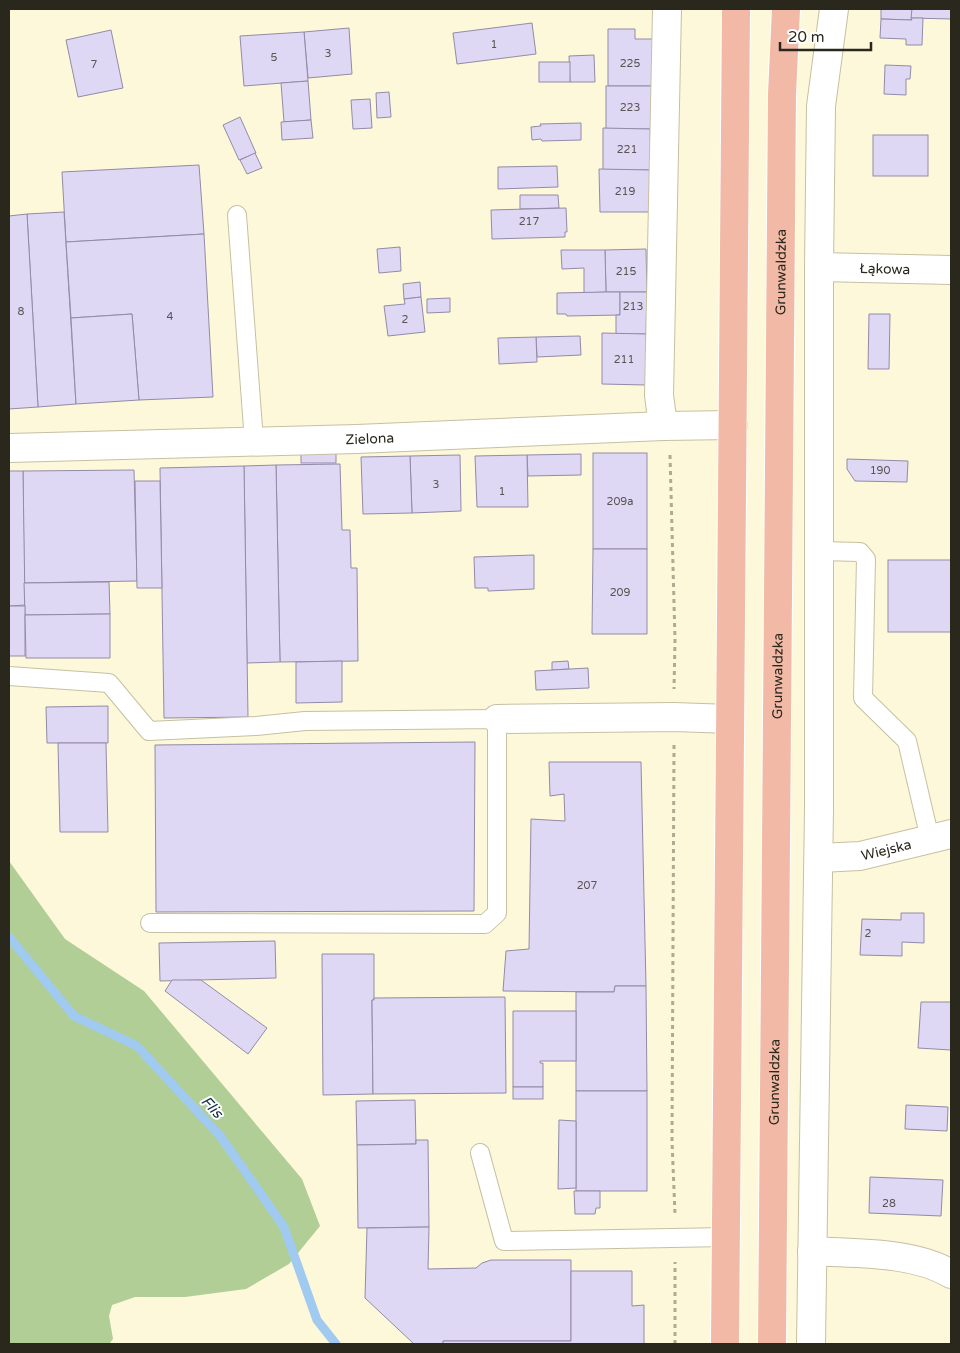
<svg xmlns="http://www.w3.org/2000/svg" width="960" height="1353" viewBox="0 0 960 1353" font-family="'Varela Round',sans-serif">
<rect width="100%" height="100%" fill="#fdf8d9"/>
<path fill="#b0ce96" d="M9,861L65,939L144,991L302,1179L320,1226L289,1264L246,1289L185,1297H135L112,1305L109,1316L113,1339L109,1344H9Z"/>
<g fill="none" stroke-linecap="round" stroke-linejoin="round">
<path stroke="#a1caf1" stroke-width="9" d="M9,937L74,1016L137,1046L221,1137L284,1227L317,1320L336,1344"/>
</g>
<g fill="#dfd8f4" stroke="#928ba6">
<path d="M881,9H912V20L881,19Z"/>
<path d="M912,9H951V19L911,18Z"/>
<path d="M911,18H923L922,45H906V39L880,38L881,19L912,20Z"/>
<path d="M532,23L536,54L457,64L453,33Z"/>
<path d="M349,28L352,74L308,78L304,32Z"/>
<path d="M608,29H635V39H653V86H608Z"/>
<path d="M111,30L123,88L78,97L66,40Z"/>
<path d="M304,32L308,81L244,86L240,36Z"/>
<path d="M594,55L595,82H570L569,56Z"/>
<rect x="539" y="62" width="31" height="20"/>
<path d="M885,65L911,66L910,79H906V95L884,94Z"/>
<path d="M308,81L311,120L284,122L281,83Z"/>
<rect x="606" y="86" width="47" height="43"/>
<path d="M389,92L391,117L377,118L376,93Z"/>
<path d="M370,99L372,128L353,129L351,100Z"/>
<path d="M240,117L256,153L239,160L223,125Z"/>
<path d="M311,120L313,138L282,140L281,122Z"/>
<path d="M581,123V140L542,141L541,139L532,140L531,127L541,126L540,124Z"/>
<path d="M603,128L650,129L651,170H603Z"/>
<rect x="873" y="135" width="55" height="41"/>
<path d="M255,153L262,168L247,174L240,160Z"/>
<path d="M199,165L204,234L66,242L62,172Z"/>
<path d="M557,166L558,187L498,189V167Z"/>
<path d="M599,169L651,170V212H600Z"/>
<path d="M520,195H558L559,208L520,209Z"/>
<path d="M566,208L567,232H565V237L492,239L491,210Z"/>
<path d="M64,212L76,404L38,407L27,214Z"/>
<path d="M27,214L38,407L9,409V216Z"/>
<path d="M204,234L213,397L139,400L132,314L71,318L66,242Z"/>
<path d="M400,247L401,271L379,273L377,249Z"/>
<path d="M646,249L647,292H606L605,250Z"/>
<path d="M561,250H605L606,292L584,293V268L562,269Z"/>
<path d="M420,282L421,297L404,299L403,284Z"/>
<path d="M606,292H620V315L567,316L566,314H557V293Z"/>
<path d="M620,292H647L646,334H616V315H620Z"/>
<path d="M421,297L425,332L388,336L384,306L405,304L404,299Z"/>
<path d="M450,298V312L427,313V299Z"/>
<path d="M132,314L139,400L76,404L71,318Z"/>
<path d="M869,314H890L889,369H868Z"/>
<path d="M602,333L646,334V385L602,384Z"/>
<path d="M580,336L581,355L537,357L536,337Z"/>
<path d="M536,337L537,362L499,364L498,338Z"/>
<rect x="301" y="451" width="35" height="12"/>
<rect x="593" y="453" width="54" height="96"/>
<path d="M581,454V475L528,476L527,455Z"/>
<path d="M460,455L461,511L412,513L410,456Z"/>
<path d="M527,455L528,507H477L475,456Z"/>
<path d="M410,456L412,513L363,514L361,457Z"/>
<path d="M847,459L908,461L907,482L855,481L847,469Z"/>
<path d="M340,464L342,530H350L351,568H357L358,661L280,662L276,465Z"/>
<path d="M276,465L280,662L247,663L244,466Z"/>
<path d="M244,466L248,717L164,718L160,468Z"/>
<path d="M134,470L137,581L24,583L23,471Z"/>
<path d="M9,471H23L25,605L9,606Z"/>
<path d="M135,481H160L162,588H137Z"/>
<path d="M593,549H647V634H592Z"/>
<path d="M534,555V589L488,591V588H475L474,557Z"/>
<rect x="888" y="560" width="63" height="72"/>
<path d="M109,582L110,614L25,615L24,583Z"/>
<rect x="9" y="606" width="16" height="50"/>
<path d="M110,614V658H26L25,615Z"/>
<path d="M342,661V702L296,703V662Z"/>
<path d="M568,661L569,669L552,670V662Z"/>
<path d="M588,668L589,688L536,690L535,671Z"/>
<path d="M108,706V743H47L46,707Z"/>
<path d="M475,742L474,911L156,912L155,745Z"/>
<path d="M58,743H106L108,832H60Z"/>
<path d="M549,762H641L646,986H615L614,992L503,991L506,951L529,949L531,819L565,821L564,794L550,796Z"/>
<path d="M901,913H924V943L902,942V956L860,955L862,919L901,920Z"/>
<path d="M275,941L276,978L160,981L159,943Z"/>
<path d="M322,954H374V1000H372L373,1094L323,1095Z"/>
<path d="M172,980H201L267,1028L248,1054L165,991Z"/>
<path d="M615,986H646L647,1091H576V992H614Z"/>
<path d="M505,997L506,1093L373,1094L372,1000H374V998Z"/>
<path d="M921,1002H951V1050L918,1048Z"/>
<path d="M513,1011H576V1061H540V1063H543V1087H513Z"/>
<rect x="513" y="1087" width="30" height="12"/>
<rect x="576" y="1091" width="71" height="100"/>
<path d="M415,1100L416,1144L357,1145L356,1101Z"/>
<path d="M906,1105L948,1107L947,1131L905,1129Z"/>
<path d="M559,1120L576,1121V1188L558,1189Z"/>
<path d="M416,1140H428L429,1227L358,1228L357,1145L416,1144Z"/>
<path d="M870,1177L943,1180L941,1216L869,1213Z"/>
<path d="M574,1191H600V1208H596L595,1214H575Z"/>
<path d="M429,1227L428,1269L476,1268L482,1263L491,1260H571V1341H443V1344H414L365,1298L367,1228Z"/>
<path d="M571,1271H632V1306L644,1305V1344H443V1341H571Z"/>
</g>
<g fill="none" stroke-linecap="round" stroke-linejoin="round">
<g stroke="#c6c0a3" stroke-width="20">
<g id="service">
<path d="M237,215L254,441"/>
<path d="M820,551L860,552L866,559L863,698L907,741L930,839"/>
<path d="M9,676L109,683L149,731L256,726L305,721L497,719V913L485,924L150,923"/>
<path d="M480,1153L504,1241L726,1237"/>
</g>
</g>
<g stroke="#c6c0a3" stroke-width="30">
<g id="minor">
<path id="s1" d="M819,267L951,270"/>
<path d="M663,426L659,395L667,9"/>
<path id="s2" d="M9,448L357,439L663,426L733,425"/>
<path d="M497,719L674,717L730,719"/>
<path id="s3" d="M819,858L860,856L951,834"/>
<path d="M812,1251C856,1254 913,1251 951,1274"/>
<path d="M811,1344L819,809V267L821,106L834,9"/>
</g>
</g>
<g stroke="#fff" stroke-width="30">
<g id="primary">
<path d="M725,1344L736,9"/>
<path id="s4" d="M772,1344L782,94L786,9"/>
</g>
</g>
<g stroke="#afab93" stroke-width="3" stroke-dasharray="4 4" stroke-linecap="butt">
<path d="M670,455L675,640L674,689"/>
<path d="M674,745L672,1141L675,1214"/>
<path d="M675,1344V1262"/>
</g>
<use href="#service" stroke="#fff" stroke-width="18"/>
<use href="#minor" stroke="#fff" stroke-width="28"/>
<use href="#primary" stroke="#f2b9a7" stroke-width="28"/>
</g>
<g text-anchor="middle" stroke-width="4" stroke-linejoin="round" paint-order="stroke">
<g font-size="11" fill="#575453">
<text x="494" y="48">1</text>
<text x="328" y="57">3</text>
<text x="274" y="61">5</text>
<text x="630" y="67">225</text>
<text x="94" y="68">7</text>
<text x="630" y="111">223</text>
<text x="627" y="153">221</text>
<text x="625" y="195">219</text>
<text x="529" y="225">217</text>
<text x="626" y="275">215</text>
<text x="633" y="310">213</text>
<text x="21" y="315">8</text>
<text x="170" y="320">4</text>
<text x="405" y="323">2</text>
<text x="624" y="363">211</text>
<text x="880" y="474">190</text>
<text x="436" y="488">3</text>
<text x="502" y="495">1</text>
<text x="620" y="505">209a</text>
<text x="620" y="596">209</text>
<text x="587" y="889">207</text>
<text x="868" y="937">2</text>
<text x="889" y="1207">28</text>
</g>
<g font-size="14" fill="#2a281d" stroke="#fff">
<text dy="5" stroke="none"><textPath href="#s1" startOffset="66">Łąkowa</textPath></text>
<text dy="5" stroke="none"><textPath href="#s4" startOffset="1072">Grunwaldzka</textPath></text>
<text dy="5" stroke="none"><textPath href="#s2" startOffset="361">Zielona</textPath></text>
<text dy="5" stroke="none"><textPath href="#s4" startOffset="668">Grunwaldzka</textPath></text>
<text dy="5" stroke="none"><textPath href="#s3" startOffset="68">Wiejska</textPath></text>
<text dy="5" stroke="none"><textPath href="#s4" startOffset="262">Grunwaldzka</textPath></text>
</g>
<g font-size="15" font-style="italic" fill="#0e2c46" stroke="#fff">
<text transform="translate(212 1107) rotate(47)" y="5">Flis</text>
</g>
</g>
<rect width="960" height="1353" fill="none" stroke="#2a281d" stroke-width="20"/>
<path d="M780 42v8h91v-8" fill="none" stroke="#2a281d" stroke-width="2.5"/>
<text x="788" y="42" font-size="15" fill="#2a281d" stroke="#ffffff" stroke-width="4" paint-order="stroke">20 m</text>
</svg>
